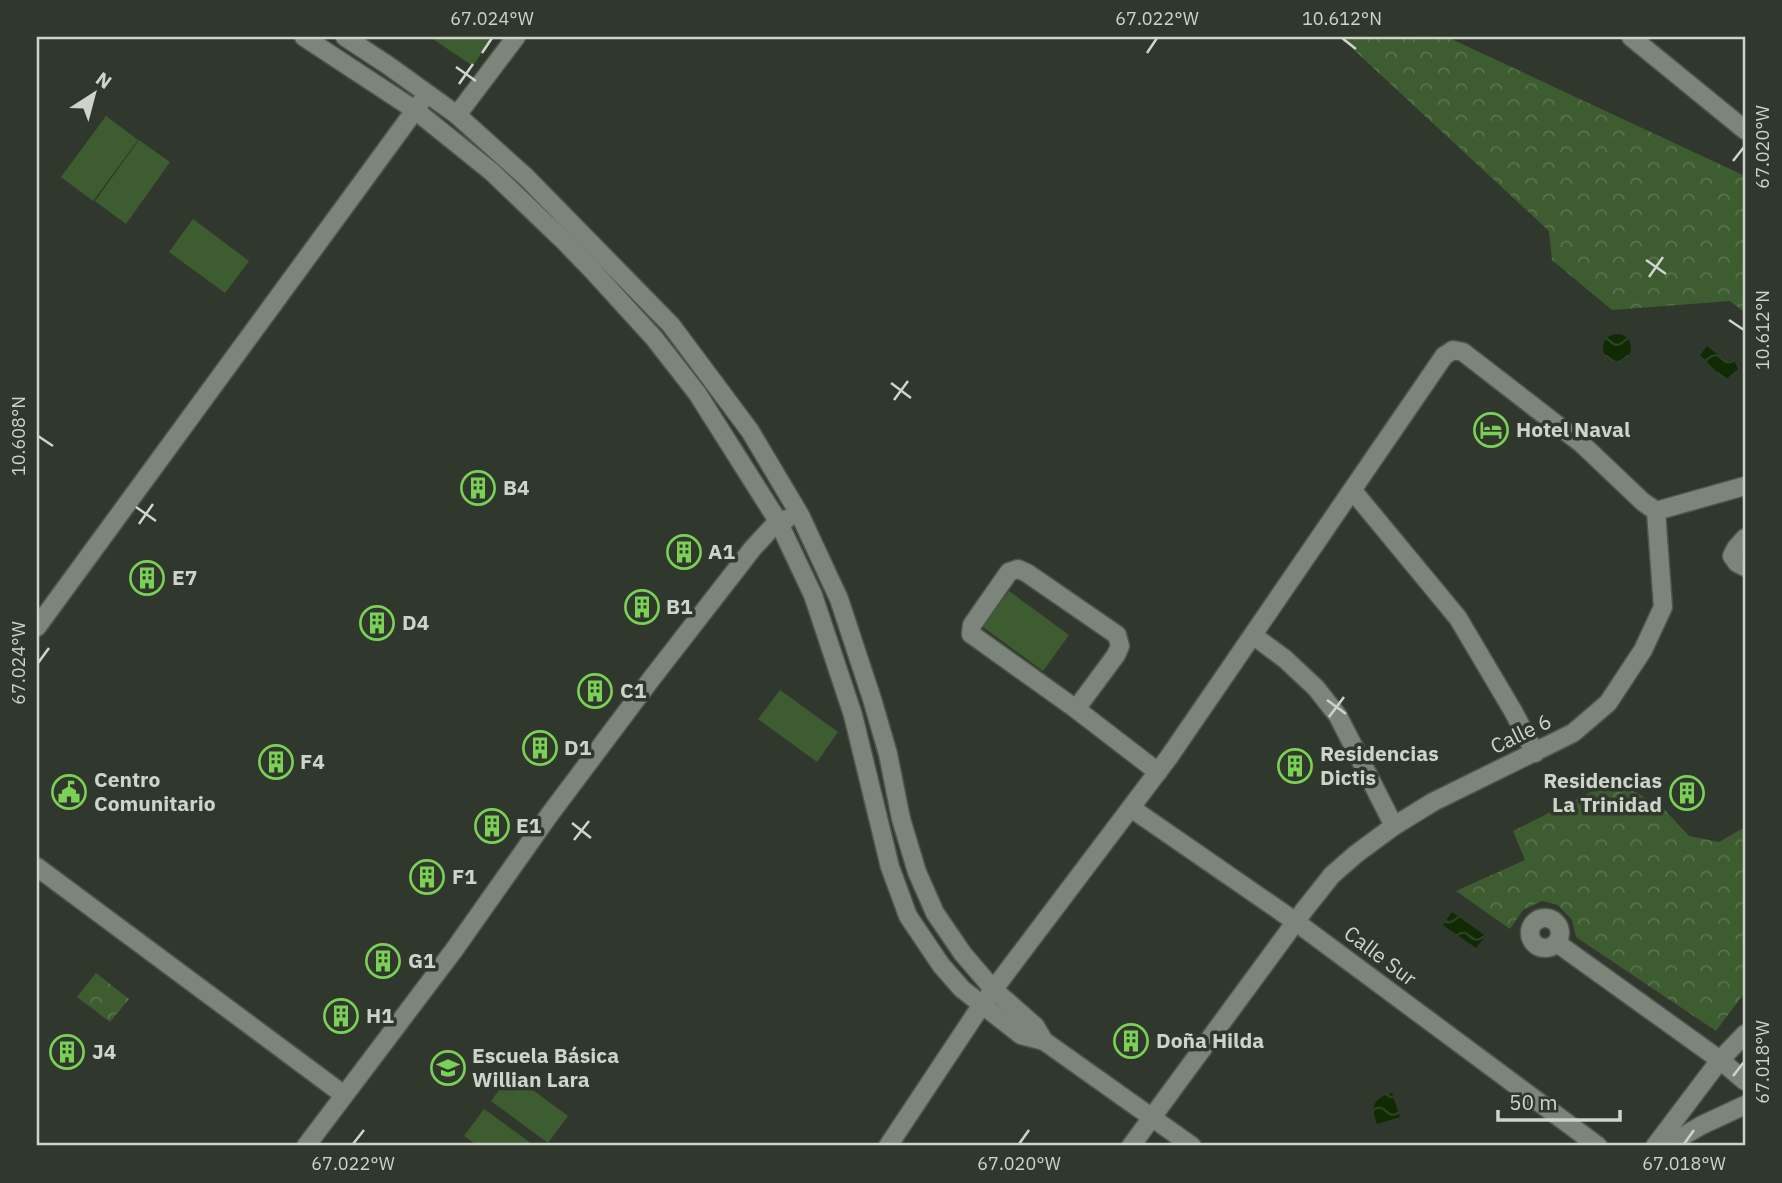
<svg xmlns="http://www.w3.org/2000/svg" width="1782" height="1183" viewBox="0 0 1782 1183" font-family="'IBM Plex Sans',sans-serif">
<defs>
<pattern id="forest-crowns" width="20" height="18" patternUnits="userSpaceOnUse" patternTransform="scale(1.75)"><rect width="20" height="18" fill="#3d5d30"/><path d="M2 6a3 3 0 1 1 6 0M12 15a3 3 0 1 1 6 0" fill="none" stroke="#58734d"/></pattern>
<pattern id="water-waves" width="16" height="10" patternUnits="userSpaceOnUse" patternTransform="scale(1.75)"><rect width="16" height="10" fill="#102b04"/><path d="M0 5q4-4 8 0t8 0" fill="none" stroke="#324927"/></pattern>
</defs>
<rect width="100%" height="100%" fill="#30382d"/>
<g fill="url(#forest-crowns)">
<path d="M1340,37H1447L1745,176V313L1730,301L1612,310L1552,260L1549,231Z"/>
<path d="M1615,780L1663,808L1689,836L1719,842L1745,827V992L1716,1031L1576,937L1572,920L1558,905L1542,901L1523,910L1510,929L1456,891L1525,860L1513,831Z"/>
<path d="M96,973L129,999L110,1022L77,997Z"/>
</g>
<g fill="#3d5d30">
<path d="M430,37H492L473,66Z"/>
<path d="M106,116L138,140L93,201L61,177Z"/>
<path d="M139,140L170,162L126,224L95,201Z"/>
<path d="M193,219L249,261L225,293L169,252Z"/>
<path d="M1009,591L1069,635L1043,671L983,627Z"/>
<path d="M780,690L838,732L817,762L758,719Z"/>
<path d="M511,1074L568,1116L548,1143L491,1101Z"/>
<path d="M484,1109L535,1146H478L464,1136Z"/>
</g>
<g fill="url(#water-waves)">
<circle cx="1617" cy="348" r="14"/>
<path d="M1707,346L1726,361L1734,360L1738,369L1725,380L1700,355Z"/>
<path d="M1452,912L1486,936L1476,948L1443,925Z"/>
<path d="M1392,1093L1400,1117L1377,1124C1370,1105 1373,1099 1392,1093Z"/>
</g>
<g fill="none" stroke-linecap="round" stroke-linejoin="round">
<g stroke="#4f554c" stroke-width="21">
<g id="minor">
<path d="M304,37L415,110L492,172L565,242L593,271L654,338L697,393L778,521L813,595L853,715L890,867L908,916L941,965L962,989L1021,1035L1044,1041"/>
<path d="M345,37L389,66L457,115L526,177L671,325L750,431L800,515L839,599L872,699L888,754L901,819L917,872L935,913L963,954L994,990L1035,1026L1044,1041L1192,1146"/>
<path d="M1631,37L1745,130"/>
<path d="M457,115L516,37"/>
<path d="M1353,491L1458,618L1513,711L1535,753"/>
<path d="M1656,511L1745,486"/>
<path d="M1745,538L1736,548L1732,556L1737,563L1745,567"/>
<path d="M37,627L421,102"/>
<path d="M1254,636L1285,659L1316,688L1338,716L1394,826"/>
<path d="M1076,709L1116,655L1120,646L1117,635L1027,573L1018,569L1009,572L972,625L971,634L1076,709L1158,772"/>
<path d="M1131,808L1296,922L1598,1146"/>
<path d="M37,867L344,1095"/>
<circle cx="1545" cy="933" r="15"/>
<path d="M1557,943L1720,1060L1745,1081"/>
<path d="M306,1146L454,950L550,814L652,678L753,548L778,521L787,519"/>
<path d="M888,1146L981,1006L1169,757L1444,356L1453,350L1463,352L1582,444L1643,502L1656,511L1663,607L1643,650L1608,703L1573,733L1433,802L1394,826L1356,854L1332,875L1305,909L1131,1146"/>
<path d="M1655,1146L1720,1060L1745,1034"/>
<path d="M1666,1146L1702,1125L1745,1105"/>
</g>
</g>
<use href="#minor" stroke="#7c8579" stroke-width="18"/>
</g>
<path fill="none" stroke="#ced3cc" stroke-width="2.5" d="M1342,38L1356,49M482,53L492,38M1147,53L1157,38M456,67L476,81M459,84L473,64M1733,161L1744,147M1646,260L1666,274M1649,277L1663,257M1729,320L1744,330M891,383L911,398M894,400L908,381M38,436L53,446M136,507L156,521M139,524L153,504M38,663L49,648M1327,700L1346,714M1329,717L1344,697M572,823L591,838M574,840L589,821M1733,1076L1744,1062M353,1144L364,1130M1019,1144L1029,1130M1684,1144L1694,1130"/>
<defs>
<g id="hotel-ring" transform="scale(1.75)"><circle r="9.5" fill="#30382d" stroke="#7bd155" stroke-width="1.5"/><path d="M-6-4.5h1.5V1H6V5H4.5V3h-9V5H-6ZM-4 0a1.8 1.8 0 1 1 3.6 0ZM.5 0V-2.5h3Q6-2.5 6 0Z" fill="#7bd155"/></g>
<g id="building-ring" transform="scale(1.75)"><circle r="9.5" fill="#30382d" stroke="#7bd155" stroke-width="1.5"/><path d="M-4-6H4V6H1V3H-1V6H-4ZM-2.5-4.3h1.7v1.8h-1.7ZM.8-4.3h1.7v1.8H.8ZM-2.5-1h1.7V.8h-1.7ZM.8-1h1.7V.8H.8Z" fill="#7bd155"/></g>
<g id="civic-ring" transform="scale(1.75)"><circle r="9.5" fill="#30382d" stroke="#7bd155" stroke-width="1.5"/><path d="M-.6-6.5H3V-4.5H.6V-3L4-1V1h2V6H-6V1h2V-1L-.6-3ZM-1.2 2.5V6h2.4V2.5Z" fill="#7bd155"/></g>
<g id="school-ring" transform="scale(1.75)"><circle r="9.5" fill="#30382d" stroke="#7bd155" stroke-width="1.5"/><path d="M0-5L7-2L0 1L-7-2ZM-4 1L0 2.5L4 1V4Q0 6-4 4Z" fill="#7bd155"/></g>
</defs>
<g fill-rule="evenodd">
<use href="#hotel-ring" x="1491" y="430"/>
<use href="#building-ring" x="478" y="488"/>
<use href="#building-ring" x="684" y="552"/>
<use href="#building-ring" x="147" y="578"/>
<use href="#building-ring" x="642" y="607"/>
<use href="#building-ring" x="377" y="623"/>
<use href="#building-ring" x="595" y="691"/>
<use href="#building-ring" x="540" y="748"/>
<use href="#building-ring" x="276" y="762"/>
<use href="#building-ring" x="1295" y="766"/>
<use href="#civic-ring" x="69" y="792"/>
<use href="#building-ring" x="1687" y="793"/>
<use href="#building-ring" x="492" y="826"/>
<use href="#building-ring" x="427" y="877"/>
<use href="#building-ring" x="383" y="961"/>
<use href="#building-ring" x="341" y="1016"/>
<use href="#building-ring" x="1131" y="1041"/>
<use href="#building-ring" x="67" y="1052"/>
<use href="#school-ring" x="448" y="1068"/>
</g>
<g text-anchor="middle" stroke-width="7" stroke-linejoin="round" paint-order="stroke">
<g font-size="21" font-weight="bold" fill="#ced3cc" stroke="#30382d" text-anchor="start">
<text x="1516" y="437">Hotel Naval</text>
<text x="503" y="495">B4</text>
<text x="708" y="559">A1</text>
<text x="172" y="585">E7</text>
<text x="666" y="614">B1</text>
<text x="402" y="630">D4</text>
<text x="620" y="698">C1</text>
<text x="564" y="755">D1</text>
<text x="1320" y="761">Residencias<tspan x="1320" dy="24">Dictis</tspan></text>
<text x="300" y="769">F4</text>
<text x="94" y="787">Centro<tspan x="94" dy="24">Comunitario</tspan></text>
<text x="1662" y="788" text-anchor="end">Residencias<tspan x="1662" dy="24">La Trinidad</tspan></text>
<text x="516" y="833">E1</text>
<text x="452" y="884">F1</text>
<text x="408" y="968">G1</text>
<text x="366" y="1023">H1</text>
<text x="1156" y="1048">Doña Hilda</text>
<text x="92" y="1059">J4</text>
<text x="472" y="1063">Escuela Básica<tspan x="472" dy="24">Willian Lara</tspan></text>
</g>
<g font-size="21" fill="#ced3cc" stroke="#30382d">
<text transform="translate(1521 734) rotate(-26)" y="7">Calle 6</text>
<text transform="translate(1380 956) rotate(37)" y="7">Calle Sur</text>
</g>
</g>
<rect width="1782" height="1183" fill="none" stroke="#30382d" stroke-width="77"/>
<g transform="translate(94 94) rotate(36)" stroke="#30382d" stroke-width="5" paint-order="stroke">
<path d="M0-5L12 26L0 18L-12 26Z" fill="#ced3cc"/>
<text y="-10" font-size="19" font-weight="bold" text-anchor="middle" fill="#ced3cc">N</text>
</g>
<path d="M1498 1110v10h122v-10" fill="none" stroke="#ced3cc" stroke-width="3.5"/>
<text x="1509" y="1110" font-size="21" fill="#ced3cc" stroke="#30382d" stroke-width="5" paint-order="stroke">50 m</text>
<rect x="38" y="38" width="1706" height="1106" fill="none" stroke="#ced3cc" stroke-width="2.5"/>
<g font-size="18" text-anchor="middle" fill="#ced3cc">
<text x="492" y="25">67.024°W</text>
<text x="1157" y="25">67.022°W</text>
<text x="1342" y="25">10.612°N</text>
<text transform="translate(1763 147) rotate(-90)" y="6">67.020°W</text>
<text transform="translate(1763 330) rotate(-90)" y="6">10.612°N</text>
<text transform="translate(19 436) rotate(-90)" y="6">10.608°N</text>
<text transform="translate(19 663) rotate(-90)" y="6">67.024°W</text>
<text transform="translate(1763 1062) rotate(-90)" y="6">67.018°W</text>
<text x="353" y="1170">67.022°W</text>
<text x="1019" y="1170">67.020°W</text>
<text x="1684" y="1170">67.018°W</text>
</g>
</svg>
